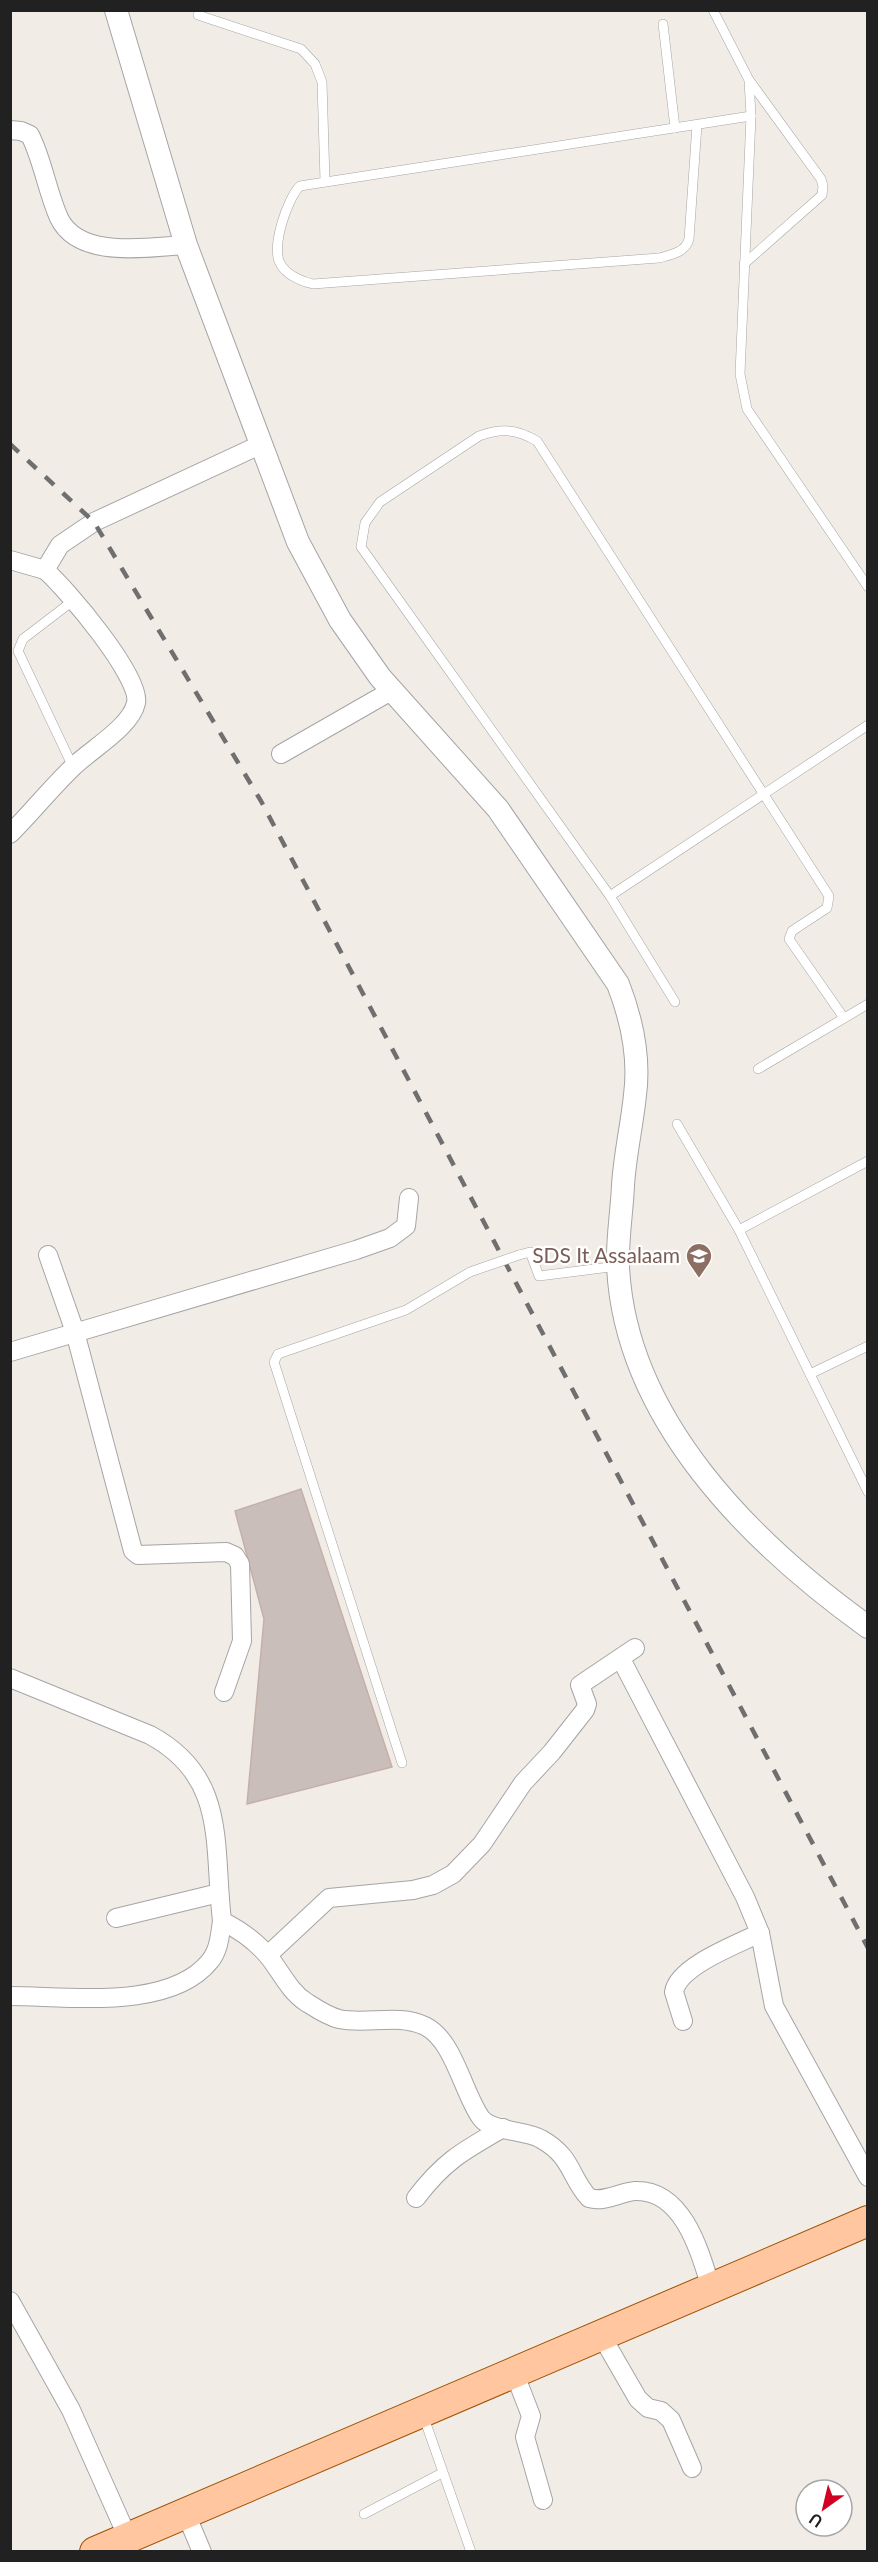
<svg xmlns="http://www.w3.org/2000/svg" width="878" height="2562" viewBox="0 0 878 2562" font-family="Lato,sans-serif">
<rect width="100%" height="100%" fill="#f2ece7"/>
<path fill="#cabeba" stroke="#c5b0a8" stroke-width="1.5" d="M301,1489L392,1767L247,1804L264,1619L235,1511Z"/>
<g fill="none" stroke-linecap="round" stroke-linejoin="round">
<g stroke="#a5a5a5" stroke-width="10">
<g id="service">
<path d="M713,10L749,80L751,116L740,374L747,409L868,587"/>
<path d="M198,15L301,49L315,64L322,82L325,181"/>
<path d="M663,24L675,128"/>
<path d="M697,125L689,239C686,252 671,255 659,258L313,284C301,281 288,276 281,265C270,249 287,199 300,186L751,116"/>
<path d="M744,264L822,195L823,186L821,179L749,80"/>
<path d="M73,767L18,651L23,639L74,600"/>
<path d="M610,896L868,725"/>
<path d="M675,1002L610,896L361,547L365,523L380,502L479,436C502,428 516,429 537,441L829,896L827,908L792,931L789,939L844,1018"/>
<path d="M758,1069L868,1004"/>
<path d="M677,1124L739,1230"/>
<path d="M868,1161L739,1230L868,1492"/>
<path d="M519,1255L530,1252L539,1276L618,1266"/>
<path d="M810,1374L868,1346"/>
<path d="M402,1763L274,1362L278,1354L406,1310L470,1272"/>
<path d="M423,2415L471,2552"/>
<path d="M364,2514L442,2473"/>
</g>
</g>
<g stroke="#a5a5a5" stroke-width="20">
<g id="minor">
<path d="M10,130L21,131L30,135C43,161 47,191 59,218C79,260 149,247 186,245"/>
<path d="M10,560L45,570"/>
<path d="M281,754L391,691"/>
<path d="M10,834C32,812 51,788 73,767C90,750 131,727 136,703C142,678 66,588 45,570L60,545L94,522L262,444"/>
<path d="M48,1255L75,1332L133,1551L138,1555L226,1552L235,1556L240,1564L242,1641L224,1692"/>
<path d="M10,1352L356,1250L390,1238L406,1226L409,1198"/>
<path d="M621,1659L745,1897L760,1933L774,2006L868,2177"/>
<path d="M10,1678L150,1735C228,1777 213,1845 222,1921C240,1930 256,1941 269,1957C281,1972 290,1992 306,2002C317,2009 327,2016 339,2019C367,2025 398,2013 425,2026C454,2040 463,2093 481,2118C491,2132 526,2130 541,2139C573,2157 569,2176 589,2198C604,2203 621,2192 635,2191C683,2189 700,2252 711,2288"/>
<path d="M116,1918L219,1893"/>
<path d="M268,1955L329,1898L413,1890L433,1885L453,1874L482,1844L523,1783L552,1752L585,1710L587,1704L580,1685L635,1648"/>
<path d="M10,1996C68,1996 170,2011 210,1961C219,1950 220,1935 222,1921"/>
<path d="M683,2021L674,1992C678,1966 738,1944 760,1933"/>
<path d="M416,2198C444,2161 463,2151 503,2128"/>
<path d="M10,2301L71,2410L128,2538"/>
<path d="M601,2335L638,2399L648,2408L661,2411L671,2420L692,2468"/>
<path d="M514,2372L531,2416L525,2437L543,2500"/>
<path d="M186,2514L202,2552"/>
</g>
</g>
<g stroke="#a5a5a5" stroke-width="24">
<path id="tertiary" d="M116,10L186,245L298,542L340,620L380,677L498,809L618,984C632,1020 640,1057 635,1095C632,1125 625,1154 623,1185C622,1211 617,1239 618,1266C625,1419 751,1543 868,1627"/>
</g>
<g stroke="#9e5000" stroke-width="32">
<path id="primary" d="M95,2552L868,2221"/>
</g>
<use href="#service" stroke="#fff" stroke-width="9"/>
<use href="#minor" stroke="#fff" stroke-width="18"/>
<use href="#tertiary" stroke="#fff" stroke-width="22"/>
<use href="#primary" stroke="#ffc69f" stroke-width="30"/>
<path stroke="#6f6f6f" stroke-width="4.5" stroke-dasharray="12 12" stroke-linecap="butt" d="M10,444L94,522L261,801L868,1948"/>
<g stroke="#a5a5a5" stroke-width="10" stroke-linecap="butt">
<path id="service-bridge" d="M470,1272L519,1255"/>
</g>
<use href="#service-bridge" stroke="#fff" stroke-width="9"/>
</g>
<defs>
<g id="school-pin" transform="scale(1.35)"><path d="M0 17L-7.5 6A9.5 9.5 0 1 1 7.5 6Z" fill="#8d6e63" stroke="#fff"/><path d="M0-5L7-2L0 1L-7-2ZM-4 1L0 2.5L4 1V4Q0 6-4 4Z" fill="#fff"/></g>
</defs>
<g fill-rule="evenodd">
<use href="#school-pin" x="699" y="1256"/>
</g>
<g text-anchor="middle" stroke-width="4.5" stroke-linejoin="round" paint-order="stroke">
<g font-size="21" fill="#785e54" stroke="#fff" text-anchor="end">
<text x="680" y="1263">SDS It Assalaam</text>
</g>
</g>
<rect width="878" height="2562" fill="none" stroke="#212121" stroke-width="24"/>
<g transform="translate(824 2508) rotate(214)"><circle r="28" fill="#ffffff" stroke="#a6a6a6" stroke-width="1.5"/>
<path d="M0-4.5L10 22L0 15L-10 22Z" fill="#d20022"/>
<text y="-9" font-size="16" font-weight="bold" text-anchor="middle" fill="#212121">U</text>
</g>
</svg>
